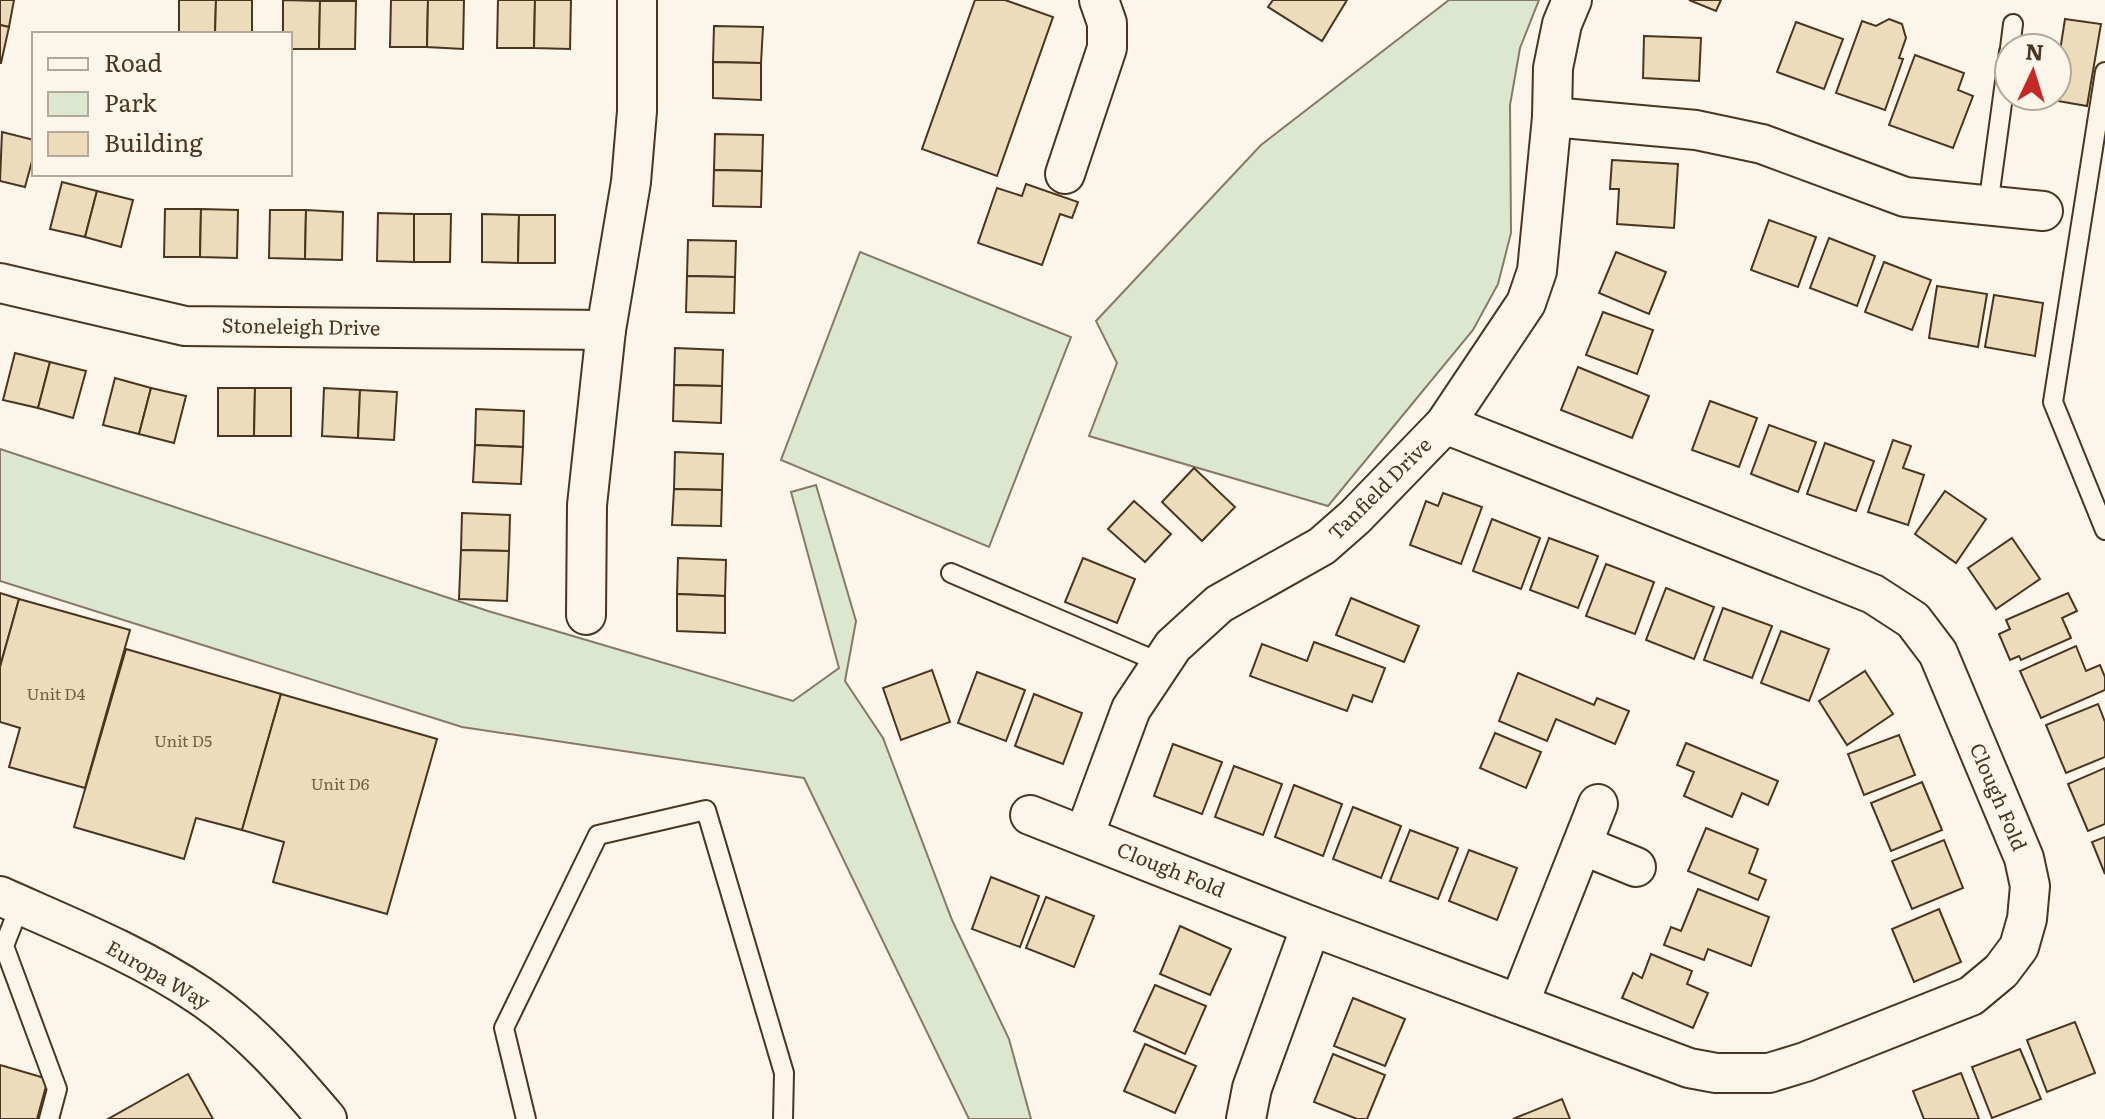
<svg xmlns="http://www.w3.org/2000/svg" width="2105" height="1119" viewBox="0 0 2105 1119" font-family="Literata,serif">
<rect width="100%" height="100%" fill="#fbf6e9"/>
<g fill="#dce7d0" stroke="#887966" stroke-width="2">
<path d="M1449,0H1539L1520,48L1510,105L1511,233L1498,284L1473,330L1328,506L1089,436L1117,363L1096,321L1261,145Z"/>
<path d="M860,252L1071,337L989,547L781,460Z"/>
<path d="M0,449L488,611L793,701L839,668L791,492L816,485L856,621L845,681L883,738L952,920L1009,1039L1031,1119H969L804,778L462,727L0,581Z"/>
</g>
<g fill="#ecdcbc" stroke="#4a3520" stroke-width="2">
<path d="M0,0H14L9,27L0,25Z"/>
<path d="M179,0H216L215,34H179Z"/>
<path d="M216,0H252V34H215Z"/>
<path d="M283,0L320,1L319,49H290V34H283Z"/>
<path d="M391,0H428L427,47H390Z"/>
<path d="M428,0H464L463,49L427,47Z"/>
<path d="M498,0H535L534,48H497Z"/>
<path d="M535,0H571L570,49L534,48Z"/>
<path d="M975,0H1005L1053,17L997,176L922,149Z"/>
<path d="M1273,0H1347L1322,41L1268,7Z"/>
<path d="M1689,0H1721L1716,11Z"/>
<path d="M320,1H356L355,49H319Z"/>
<path d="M1889,19L1902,24L1906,38L1899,58L1903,59L1885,110L1836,93L1862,21L1876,26Z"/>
<path d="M2065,19L2101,24L2087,106L2052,100L2053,96H2057V70Z"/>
<path d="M1796,22L1843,39L1824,89L1777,72Z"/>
<path d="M0,25L9,27L1,63H0Z"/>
<path d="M714,26L763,27L761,63L713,62Z"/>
<path d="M1644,36L1701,38L1699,81L1643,78Z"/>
<path d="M1915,55L1964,73L1958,90L1973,96L1953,148L1889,125Z"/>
<path d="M713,62L761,63V100L713,98Z"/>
<path d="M2,132L34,140V154L25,187L0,181Z"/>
<path d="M715,134L763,135L762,171L714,170Z"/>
<path d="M1612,160L1678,164L1674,228L1617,224L1619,189H1610Z"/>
<path d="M714,170L762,171L761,207L713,206Z"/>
<path d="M62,182L97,191L85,237L50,229Z"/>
<path d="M1026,184L1078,202L1072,218L1060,214L1042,265L978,243L997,188L1022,196Z"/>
<path d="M97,191L133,200L121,247L85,237Z"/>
<path d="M165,209H201L200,257H164Z"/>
<path d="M201,209L238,210L237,258L200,257Z"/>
<path d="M270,210H306L305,259L269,258Z"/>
<path d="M306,210L343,212L342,260L305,259Z"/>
<path d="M378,213L414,214V262L377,261Z"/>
<path d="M414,214H451L450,262H414Z"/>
<path d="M482,214L519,215L518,263L482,262Z"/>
<path d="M519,215H555V263H518Z"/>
<path d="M1769,220L1816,237L1798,287L1751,270Z"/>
<path d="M1829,238L1875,256L1857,306L1810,288Z"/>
<path d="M688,240L736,241L735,277L687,276Z"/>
<path d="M1616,252L1666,272L1649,314L1599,293Z"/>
<path d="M1884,262L1931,280L1912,330L1865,312Z"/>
<path d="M687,276L735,277L734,313L686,312Z"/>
<path d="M1937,286L1987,294L1978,347L1929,338Z"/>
<path d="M1994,295L2043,303L2035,356L1985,347Z"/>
<path d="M1603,312L1653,330L1637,374L1586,355Z"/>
<path d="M675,348L723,350L722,386L674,385Z"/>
<path d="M15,353L50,362L38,408L3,400Z"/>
<path d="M50,362L86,371L73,418L38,408Z"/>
<path d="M1578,367L1649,396L1632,438L1561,410Z"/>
<path d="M115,378L151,388L139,434L103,425Z"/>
<path d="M674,385L722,386L721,423L673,421Z"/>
<path d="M151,388L186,396L174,443L139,434Z"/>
<path d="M218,388H255L254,436H218Z"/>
<path d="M255,388H291V436H254Z"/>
<path d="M324,388L360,390L358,438L322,436Z"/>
<path d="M360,390L397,392L394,440L358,438Z"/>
<path d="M1710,401L1757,418L1739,467L1692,450Z"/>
<path d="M476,409L524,411L523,447L475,445Z"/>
<path d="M1769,425L1816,442L1798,492L1751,474Z"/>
<path d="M1893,440L1911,446L1903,468L1924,475L1908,525L1868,512Z"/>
<path d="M1825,443L1874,461L1856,511L1807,494Z"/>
<path d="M475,445L523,447L521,484L473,482Z"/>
<path d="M675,452L723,454L722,490L674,489Z"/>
<path d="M1194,468L1235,507L1202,541L1162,502Z"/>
<path d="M674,489L722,490L721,526L672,525Z"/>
<path d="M1945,491L1986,519L1956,563L1915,534Z"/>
<path d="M1443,493L1482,507L1461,564L1410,545L1426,501L1438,506Z"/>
<path d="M1134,501L1171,534L1145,562L1108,529Z"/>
<path d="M462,513L510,515L509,551L461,550Z"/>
<path d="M1492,519L1540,538L1521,589L1473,571Z"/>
<path d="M1549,538L1598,556L1578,608L1530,590Z"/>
<path d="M2012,538L2040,579L1996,609L1968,568Z"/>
<path d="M461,550L509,551L507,601L459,599Z"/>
<path d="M678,558L726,560L725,596L677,594Z"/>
<path d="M1083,558L1135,579L1117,623L1065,602Z"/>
<path d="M1606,564L1654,582L1635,634L1586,616Z"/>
<path d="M1666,588L1714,607L1694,659L1646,640Z"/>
<path d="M0,593L19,599L0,667Z"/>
<path d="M2068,593L2077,611L2062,618L2071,638L2021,660L2019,656L2010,660L1999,634L2010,629L2006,620Z"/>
<path d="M677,594L725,596V633L677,631Z"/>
<path d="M1351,598L1419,626L1404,662L1336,635Z"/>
<path d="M19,599L130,630L85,788L9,767L20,728L0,722V667Z"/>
<path d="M1723,608L1772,626L1752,678L1704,660Z"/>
<path d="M1781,631L1829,649L1809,701L1761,683Z"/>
<path d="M1314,642L1385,668L1372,702L1353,695L1347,711L1250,676L1262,644L1307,661Z"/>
<path d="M2076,646L2086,671L2100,665L2105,677V690L2041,718L2020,671Z"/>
<path d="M126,649L281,694L242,830L196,818L184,859L74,827Z"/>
<path d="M932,670L950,722L901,740L883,688Z"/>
<path d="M1865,671L1893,714L1847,745L1819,701Z"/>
<path d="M977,672L1025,690L1006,741L958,723Z"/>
<path d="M1518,673L1594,705L1597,698L1629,711L1615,744L1556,719L1547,741L1499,721Z"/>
<path d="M281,694L437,739L387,914L273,882L284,842L242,830Z"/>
<path d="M1034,694L1082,713L1063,764L1015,746Z"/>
<path d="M2098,704L2105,722V757L2066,773L2046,725Z"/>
<path d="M1495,733L1541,752L1526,788L1480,768Z"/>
<path d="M1899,735L1915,775L1864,795L1848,754Z"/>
<path d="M1686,743L1778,781L1768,805L1742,793L1732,817L1684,796L1694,772L1677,765Z"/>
<path d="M1173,744L1222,762L1202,814L1154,796Z"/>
<path d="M1234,766L1282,784L1263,835L1215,817Z"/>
<path d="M2105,768V824L2088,831L2068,784Z"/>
<path d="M1922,782L1942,830L1891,851L1871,803Z"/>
<path d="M1294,785L1342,804L1323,856L1275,837Z"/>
<path d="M1353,807L1401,826L1381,878L1333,859Z"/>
<path d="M1706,828L1758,849L1749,873L1766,880L1758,900L1688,871Z"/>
<path d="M1410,830L1458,848L1438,899L1390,881Z"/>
<path d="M2105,837V874L2092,842Z"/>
<path d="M1944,840L1963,888L1912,909L1892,861Z"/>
<path d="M1469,850L1517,868L1497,920L1449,901Z"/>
<path d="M991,877L1039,896L1020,947L972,929Z"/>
<path d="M1698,889L1769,917L1751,966L1708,949L1704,960L1664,945L1671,927L1681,931Z"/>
<path d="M1046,897L1094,916L1074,967L1026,948Z"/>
<path d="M1939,909L1961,962L1914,982L1892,929Z"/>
<path d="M1180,926L1231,949L1210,995L1160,974Z"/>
<path d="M1651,954L1692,971L1687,984L1708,993L1693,1028L1622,998L1633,973L1642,978Z"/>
<path d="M1155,985L1206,1006L1185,1054L1134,1031Z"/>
<path d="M1353,998L1405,1019L1385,1066L1334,1046Z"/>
<path d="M2075,1022L2095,1073L2047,1092L2027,1040Z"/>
<path d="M1145,1044L1196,1066L1175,1113L1124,1091Z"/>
<path d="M2020,1049L2041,1099L1992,1118L1972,1067Z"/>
<path d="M1333,1054L1385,1075L1367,1119H1357L1314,1102Z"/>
<path d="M0,1065L48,1079L37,1119H0Z"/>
<path d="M1961,1073L1979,1119H1924L1913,1091Z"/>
<path d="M188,1074L213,1119H108Z"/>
<path d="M1562,1099L1570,1119H1513Z"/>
</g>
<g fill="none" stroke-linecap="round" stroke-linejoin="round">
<g stroke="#4a3520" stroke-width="22">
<g id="service">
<path d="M2010,48L2013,24"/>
<path d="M2105,72L2053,402L2105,530"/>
<path d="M1988,206L2009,52"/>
<path d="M951,573L1161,663"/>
<path d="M20,905L4,946L57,1089L49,1119"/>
<path d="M526,1119L504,1028L598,835L706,810L784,1073L783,1119"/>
</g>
</g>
<g stroke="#4a3520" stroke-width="42">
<g id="minor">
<path d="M1552,117L1696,130L1762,144L1905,197L2043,211"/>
<path d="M1065,174L1107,48V23L1099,0"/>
<path d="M0,283L185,326L606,330"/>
<path d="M586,615L587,505L606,330L631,182L637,111V0"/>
<path d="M1030,815L1311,926L1689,1068L1716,1073H1769L1805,1062L1971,996L2001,971L2019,947L2027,919L2030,886L2024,858L1938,653L1913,620L1873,594L1445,424"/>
<path d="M1084,836L1131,709L1173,646L1219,604L1322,546L1355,517L1445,424L1526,303L1537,271L1552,117L1553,68L1562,24L1572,0"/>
<path d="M1582,845L1636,867"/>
<path d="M0,896C67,926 138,954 199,995C249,1028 289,1074 327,1119"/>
<path d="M1519,1004L1598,804"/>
<path d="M1246,1119L1252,1088L1311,926"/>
</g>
</g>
<use href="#service" stroke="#fbf6e9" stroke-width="18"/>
<use href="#minor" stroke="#fbf6e9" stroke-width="38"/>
</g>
<g text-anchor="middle" stroke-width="6" stroke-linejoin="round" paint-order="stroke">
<g font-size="16" fill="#725f47">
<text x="56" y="700">Unit D4</text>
<text x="183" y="747">Unit D5</text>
<text x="340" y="790">Unit D6</text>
</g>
<g font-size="20" fill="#4a3520" stroke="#fbf6e9">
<text transform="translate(301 327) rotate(1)" y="7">Stoneleigh Drive</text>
<text transform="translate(1380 489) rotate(-45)" y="7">Tanfield Drive</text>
<text transform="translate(1998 797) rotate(67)" y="7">Clough Fold</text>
<text transform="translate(1171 870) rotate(22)" y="7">Clough Fold</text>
<text transform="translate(158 975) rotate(30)" y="7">Europa Way</text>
</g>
</g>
<rect x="32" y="32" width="260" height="144" fill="#fbf6e9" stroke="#b4a999" stroke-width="2"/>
<rect x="48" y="58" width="40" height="12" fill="#fbf6e9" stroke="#b4a999" stroke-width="2"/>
<text x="104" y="72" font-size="24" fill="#4a3520">Road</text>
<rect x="48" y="92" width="40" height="24" fill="#dce7d0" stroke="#b4a999" stroke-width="2"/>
<text x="104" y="112" font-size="24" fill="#4a3520">Park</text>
<rect x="48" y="132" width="40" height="24" fill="#ecdcbc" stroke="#b4a999" stroke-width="2"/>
<text x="104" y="152" font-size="24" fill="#4a3520">Building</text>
<g transform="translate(2033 72) rotate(4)"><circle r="38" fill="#fbf6e9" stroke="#b4a999" stroke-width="2"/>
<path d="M0-6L14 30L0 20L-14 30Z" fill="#c62828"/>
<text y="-12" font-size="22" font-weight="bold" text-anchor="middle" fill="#4a3520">N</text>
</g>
</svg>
